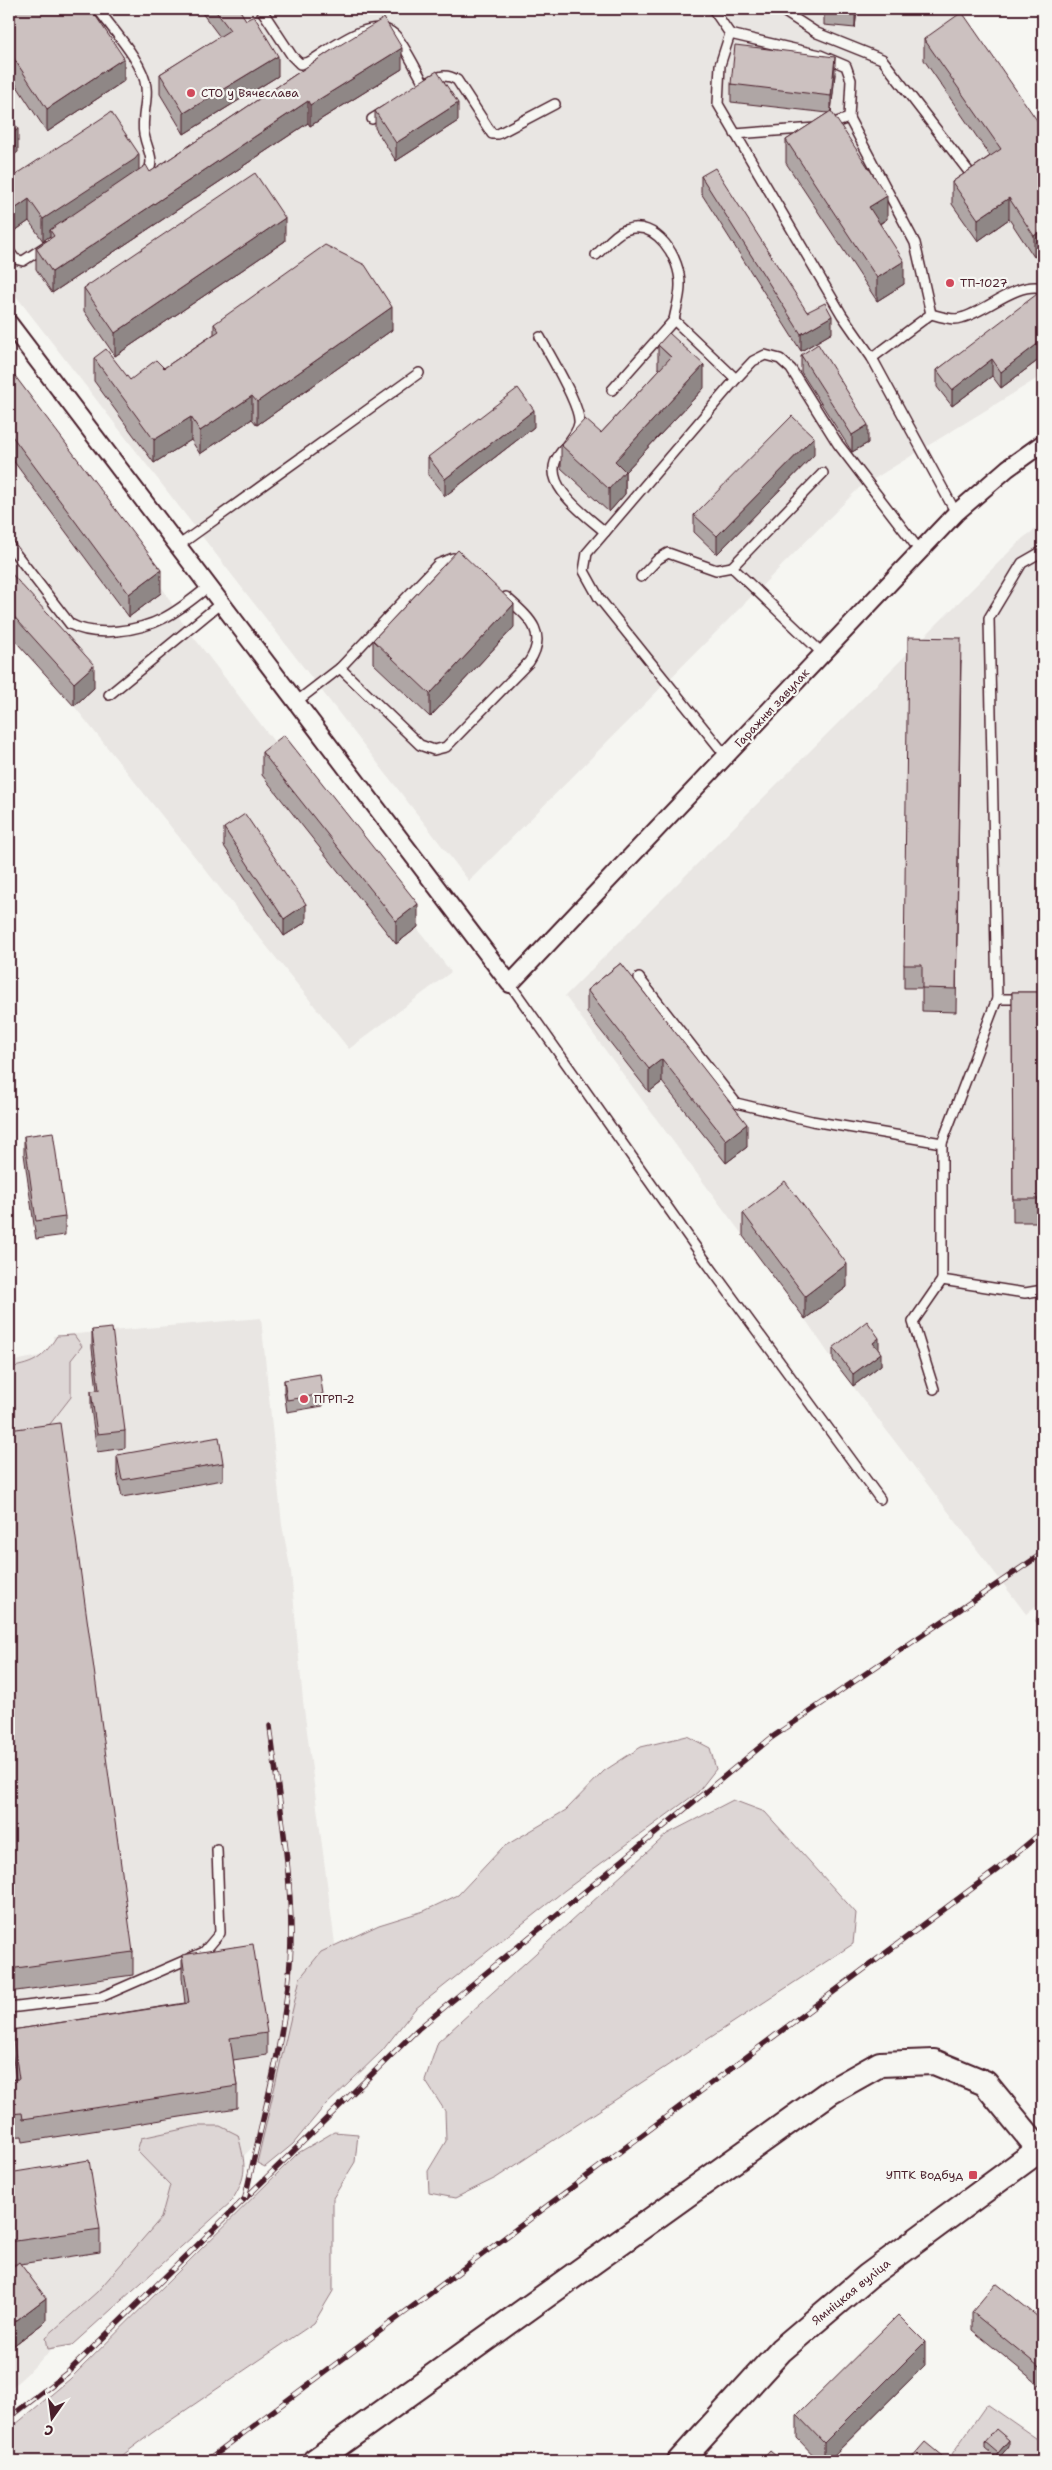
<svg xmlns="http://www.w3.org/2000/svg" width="1052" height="2470" viewBox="0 0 1052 2470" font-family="'Shantell Sans',sans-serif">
<rect width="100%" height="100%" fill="#f6f6f2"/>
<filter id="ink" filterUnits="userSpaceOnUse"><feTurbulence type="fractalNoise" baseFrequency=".02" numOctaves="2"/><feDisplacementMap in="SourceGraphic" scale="10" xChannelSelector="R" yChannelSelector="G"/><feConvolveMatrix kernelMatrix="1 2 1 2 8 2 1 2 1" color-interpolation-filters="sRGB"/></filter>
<g filter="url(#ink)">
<g fill="#e9e6e3">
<path d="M9,9H950L1043,152V375L859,488L469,881L9,287Z"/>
<path d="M9,377L165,592L182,622L451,972L349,1049L74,706L9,635Z"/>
<path d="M1043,524V1600L1026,1614L833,1360L805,1319L565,996L1023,538Z"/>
<path d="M261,1318L282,1525L291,1572L303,1701L349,2050L32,2369L9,2390V1362L55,1353L53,1336Z"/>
</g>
<g fill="#ddd6d5" stroke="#947a80">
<path d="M74,1335L82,1346L71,1360V1397L50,1424L30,1435L9,1436V1368C36,1363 42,1359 57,1336Z"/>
<path d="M1043,1600V1631L1036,1621L1041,1602Z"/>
<path d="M687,1736L710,1748L716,1769L698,1792L565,1890L415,2009L382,2051L322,2109L293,2144L265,2167L257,2163L300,1978L321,1952L379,1925L424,1911L458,1895L503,1847L566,1810L604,1771L641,1747Z"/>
<path d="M733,1800L765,1812L856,1913L853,1944L496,2178L455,2198L429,2193L428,2171L446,2141L445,2111L425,2080L438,2042L667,1834Z"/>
<path d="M197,2126H220L238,2135C246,2166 248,2175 231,2202L72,2345L48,2349L46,2337L97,2292L161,2218L170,2185L137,2151L141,2138Z"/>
<path d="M334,2132L358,2134L355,2162L333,2198V2291L314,2323L152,2433L115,2461H9V2430L70,2379L298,2153Z"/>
<path d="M987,2404L1043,2443V2461H962L952,2454Z"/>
</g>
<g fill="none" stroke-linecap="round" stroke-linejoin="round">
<g stroke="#4a1f2b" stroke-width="12">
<g id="lane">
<path d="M98,9C112,29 144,63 146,87C148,102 141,118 144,134C148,155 158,160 143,180"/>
<path d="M261,9L292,56L300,64L309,62C330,50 373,13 395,35C404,44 417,72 425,85C436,77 444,72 457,80L492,134H498L555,104"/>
<path d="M713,9L730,34L720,65L718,104L842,315L872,358L956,513"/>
<path d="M780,9L817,33L882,59L973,177"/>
<path d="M730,34L820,55L846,66L851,80L849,118"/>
<path d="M372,119L385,111"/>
<path d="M828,125L849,118L915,243L931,314L872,358"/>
<path d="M735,134L815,128"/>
<path d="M9,251L15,259L23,261L46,246"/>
<path d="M596,255C604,248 614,234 625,230C656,218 681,258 680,286C680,297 676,309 674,320"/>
<path d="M931,314C939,316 953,321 961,318C986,312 1016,281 1043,288"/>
<path d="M540,337C549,354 581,406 579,423C578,434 565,446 559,455C538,483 587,516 605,532"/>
<path d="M736,379L753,361L765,355L780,359L791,369L838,444L920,551"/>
<path d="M612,390L674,320L736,379L587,553L584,571L599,598L726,756"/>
<path d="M9,545L70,624C95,638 139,631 164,618C180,610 194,598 208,587"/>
<path d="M178,546L419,373"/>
<path d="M641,577L658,559L668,553L716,570L732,567"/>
<path d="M823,654L732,567L823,473"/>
<path d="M340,668L420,745L434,750L446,747L529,662C549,632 528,617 506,597"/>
<path d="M109,695L221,603"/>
<path d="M296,702L340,668L438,564L453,558L460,560"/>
<path d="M639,978L736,1103L812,1121L942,1143V1280"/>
<path d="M510,984L702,1256L880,1499"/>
<path d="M997,999H1043"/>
<path d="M942,1143L997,999L989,618L1022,563L1043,551"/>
<path d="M934,1389L913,1322L942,1280L1025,1293L1043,1290"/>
<path d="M9,2008L101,1997L204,1952L220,1933L217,1849"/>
</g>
</g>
<g stroke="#4a1f2b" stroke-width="20">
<path id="street" d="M9,323L510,984L956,513L1008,468L1043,443"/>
</g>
<g stroke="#4a1f2b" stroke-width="28">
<g id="secondary">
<path d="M315,2461L830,2092L880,2064L934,2062L985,2083L1040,2150"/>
<path d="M680,2461L781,2350L868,2276L1043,2147"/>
</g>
</g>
<use href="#lane" stroke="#f6f6f2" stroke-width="9"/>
<use href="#street" stroke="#f6f6f2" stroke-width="16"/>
<use href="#secondary" stroke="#f6f6f2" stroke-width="24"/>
<g stroke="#4a1f2b" stroke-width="5.5">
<g id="rail">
<path d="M245,2198C263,2114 291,2020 291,1934C291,1865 278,1795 270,1726"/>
<path d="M9,2418L67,2373L418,2029L771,1738L1043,1553"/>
<path d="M206,2461L998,1869L1043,1831"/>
</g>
</g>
<use href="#rail" stroke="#f6f6f2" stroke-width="4" stroke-dasharray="11" stroke-linecap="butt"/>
</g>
<g fill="#afa6a5" stroke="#4a1f2b">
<path d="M9,9L124,81L47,132L9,74Z"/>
<path d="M199,9H239L278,76L184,134L160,94V74L220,37Z"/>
<path d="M824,9H857L855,28L824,25Z"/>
<path d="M924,39L1043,129V251L1034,257L1009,219L978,241L952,204V182L990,156L924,60Z"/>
<path d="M332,50L402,69L310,126L308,123L52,293L36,269V248L50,239V236L43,241L29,221L9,235V182L14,178V176L139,170L150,172Z"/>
<path d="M835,74L831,111L887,219L880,224L904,284L877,301L786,163V140L828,113L731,102V84Z"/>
<path d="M375,111L458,121L396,161L375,128Z"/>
<path d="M701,176L807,312L832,333L801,351L701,193Z"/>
<path d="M285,241L115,356L84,311V288Z"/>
<path d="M1043,294V364L1040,359L1001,388L992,376L952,406L937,387V370Z"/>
<path d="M214,324L392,330L257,425L252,419L200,454L191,440L154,463L94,381V358L130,380L164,368L214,334Z"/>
<path d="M658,345L704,388L625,472V494L609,512L561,468V445L601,433L660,369L658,368Z"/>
<path d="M801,355L868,443L852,452L801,372Z"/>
<path d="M9,368L161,593L129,617L9,455Z"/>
<path d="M534,427L445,496L428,475V457Z"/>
<path d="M814,455L717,554L694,532V515Z"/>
<path d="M9,571L94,688L74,706L9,634Z"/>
<path d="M514,627L430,717L373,663V640Z"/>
<path d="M961,661L956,1012L922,1011V988H904V965Z"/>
<path d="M262,752L418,927L396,944L262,775Z"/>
<path d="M224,828L306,922L284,936L224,846Z"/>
<path d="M621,963L747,1147L726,1163L662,1082L649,1092L587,1013V990Z"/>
<path d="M1012,992H1043V1222H1013Z"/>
<path d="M24,1136L65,1217V1235L36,1239L24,1154Z"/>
<path d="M743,1213L847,1287L805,1319L743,1236Z"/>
<path d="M92,1330L125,1431V1448L97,1452L91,1408V1391L97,1390L92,1348Z"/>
<path d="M833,1348L879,1350L881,1365L853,1386L833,1360Z"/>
<path d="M284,1380L323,1394V1406L287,1412L284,1391Z"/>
<path d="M9,1430L133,1952V1975L9,1992Z"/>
<path d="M117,1455L223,1463V1480L122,1497L117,1473Z"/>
<path d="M182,1955L267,2033V2055L233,2060L237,2086V2108L23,2142L22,2136L9,2137V2080L16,2079L12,2052V2030L185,2003L182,1977Z"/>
<path d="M9,2173L100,2229V2252L20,2264L46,2321L9,2349V2270L16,2264L9,2265Z"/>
<path d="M972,2312L1043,2321V2388L972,2330Z"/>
<path d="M925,2365L828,2461H819L797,2438V2415Z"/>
<path d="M985,2442L1009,2446L998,2459L985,2448Z"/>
</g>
<g fill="#8f8786" stroke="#4a1f2b">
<path d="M855,9H857L855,28Z"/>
<path d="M402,48V69L310,126V105Z"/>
<path d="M278,56V76L184,134V113Z"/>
<path d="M835,57V74L831,113V96Z"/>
<path d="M124,58V81L47,132V109Z"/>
<path d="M308,101V123L52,293V272Z"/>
<path d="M458,103V121L396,161V143Z"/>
<path d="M18,129V152L9,159V136Z"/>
<path d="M139,154V176L50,230V236L43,241V219Z"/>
<path d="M887,196V219L869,230V207Z"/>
<path d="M1009,198V219L978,241V219Z"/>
<path d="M29,199V221L9,235V213Z"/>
<path d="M285,218V241L115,356V333Z"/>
<path d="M1043,229V251L1034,257V236Z"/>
<path d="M904,261V284L877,301V278Z"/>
<path d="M392,307V330L257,425V402Z"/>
<path d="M832,316V333L801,351V334Z"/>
<path d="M1040,342V359L1001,388V372Z"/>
<path d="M992,359V376L952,406V390Z"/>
<path d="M704,365V388L625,472V494L609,512V489L615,461Z"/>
<path d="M252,396V419L200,454V431Z"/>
<path d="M534,410V427L445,496V479Z"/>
<path d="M191,417V440L154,463V440Z"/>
<path d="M868,425V443L852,452V435Z"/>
<path d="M814,437V455L717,554V536Z"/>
<path d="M161,570V593L129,617V594Z"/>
<path d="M514,604V627L430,717V694Z"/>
<path d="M94,665V688L74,706V683Z"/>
<path d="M306,904V922L284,936V919Z"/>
<path d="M418,904V927L396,944V921Z"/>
<path d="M662,1059V1082L649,1092V1069Z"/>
<path d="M747,1124V1147L726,1163V1140Z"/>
<path d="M847,1264V1287L805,1319V1296Z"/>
<path d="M879,1338V1350L873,1343Z"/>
<path d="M881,1353V1365L853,1386V1374Z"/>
<path d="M46,2298V2321L9,2349V2326Z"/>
<path d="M925,2342V2365L828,2461H824V2443Z"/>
<path d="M1009,2440V2446L998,2459V2453Z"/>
</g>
<g fill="#ccc1c0" stroke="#4a1f2b">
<path d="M9,9H91L124,58L47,109L9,51Z"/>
<path d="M214,9H239L246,20L254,16L278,56L184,113L160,74L230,30Z"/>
<path d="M962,12L1043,129V229L1034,236L1009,198L978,219L952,182L1001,149L924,39Z"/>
<path d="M384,18L402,48L310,105L308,101L52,272L36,248L54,236L50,230L146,165L150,172L332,50Z"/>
<path d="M735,45L835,57L831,96L731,84Z"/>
<path d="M437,71L458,103L396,143L375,111Z"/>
<path d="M831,111L887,196L869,207L904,261L877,278L786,140Z"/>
<path d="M111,112L139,154L135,159L43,219L29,199L9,213V182L15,178L14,176Z"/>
<path d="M9,116L18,129L9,136Z"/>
<path d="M715,168L807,312L825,303L832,316L801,334L701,176Z"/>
<path d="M255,173L285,218L115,333L84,288Z"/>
<path d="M325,245L365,265L392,307L257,402L252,396L200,431L191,417L154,440L94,358L106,349L130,380L156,360L164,368L219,331L214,324Z"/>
<path d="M1041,291L1043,294V348L1040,342L1001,372L992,359L952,390L937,370Z"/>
<path d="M669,333L704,365L615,461L625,471L609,489L561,445L585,419L601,433L671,357L658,345Z"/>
<path d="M818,344L868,425L852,435L801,355Z"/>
<path d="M9,368L161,570L129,594L9,432Z"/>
<path d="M518,388L534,410L445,479L428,457Z"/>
<path d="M792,416L814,437L717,536L694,515Z"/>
<path d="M458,550L514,604L430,694L373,640Z"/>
<path d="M9,571L94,665L74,683L9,611Z"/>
<path d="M908,637L961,638L956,989L922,988V965H904Z"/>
<path d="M284,735L418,904L396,921L262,752Z"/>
<path d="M245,814L306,904L284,919L224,828Z"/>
<path d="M621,963L747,1124L726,1140L662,1059L649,1069L587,990Z"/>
<path d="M1012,992H1043V1199H1013Z"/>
<path d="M53,1132L65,1217L36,1221L24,1136Z"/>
<path d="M785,1181L847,1264L805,1296L743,1213Z"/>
<path d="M867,1321L879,1338L873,1343L881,1353L853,1374L833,1348Z"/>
<path d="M112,1328L125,1431L97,1434L91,1391L99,1390L92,1330Z"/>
<path d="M320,1374L323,1394L287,1400L284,1380Z"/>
<path d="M60,1423L133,1952L9,1969V1430Z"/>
<path d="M219,1437L223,1463L122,1480L117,1455Z"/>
<path d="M253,1944L267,2033L230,2038L237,2086L23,2119L22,2113L9,2114V2080L19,2079L12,2030L189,2003L182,1955Z"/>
<path d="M89,2160L100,2229L9,2242V2173Z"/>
<path d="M19,2262L46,2298L9,2326V2281H10L9,2280V2270Z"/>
<path d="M996,2283L1043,2321V2370L972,2312Z"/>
<path d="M898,2315L925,2342L824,2443L797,2415Z"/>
<path d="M996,2429L1009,2440L998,2453L985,2442Z"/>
<path d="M925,2442L948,2461H917L912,2457Z"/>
<path d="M770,2451L782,2461H761Z"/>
</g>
</g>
<g fill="#d1495b" stroke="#f6f6f2" stroke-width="2">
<circle cx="191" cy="93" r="5"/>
<circle cx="950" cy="283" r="5"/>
<circle cx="304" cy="1399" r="5"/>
<rect x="968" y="2170" width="10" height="10" rx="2.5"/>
</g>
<g text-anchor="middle" stroke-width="4.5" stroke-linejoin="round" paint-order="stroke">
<g font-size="12" fill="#4a1f2b" stroke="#f6f6f2" text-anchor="start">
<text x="201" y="97">СТО у Вячеслава</text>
<text x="960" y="287">ТП-1027</text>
<text x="314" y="1403">ПГРП-2</text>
<text x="963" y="2179" text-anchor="end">УПТК Водбуд</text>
</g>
<g font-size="12" fill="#4a1f2b" stroke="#f6f6f2">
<text transform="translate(772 708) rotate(-47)" y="4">Гаражны завулак</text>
<text transform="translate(851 2292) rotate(-39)" y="4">Ямніцкая вуліца</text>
</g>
</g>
<rect width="1052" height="2470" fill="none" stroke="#f6f6f2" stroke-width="30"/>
<rect x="15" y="15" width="1022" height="2440" fill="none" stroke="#4a1f2b" stroke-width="2" filter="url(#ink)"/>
<g transform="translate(52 2418) rotate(194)" stroke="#f6f6f2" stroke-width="4" paint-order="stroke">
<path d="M0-4L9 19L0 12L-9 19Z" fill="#4a1f2b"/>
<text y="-8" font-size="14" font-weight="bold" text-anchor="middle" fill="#4a1f2b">С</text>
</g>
</svg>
